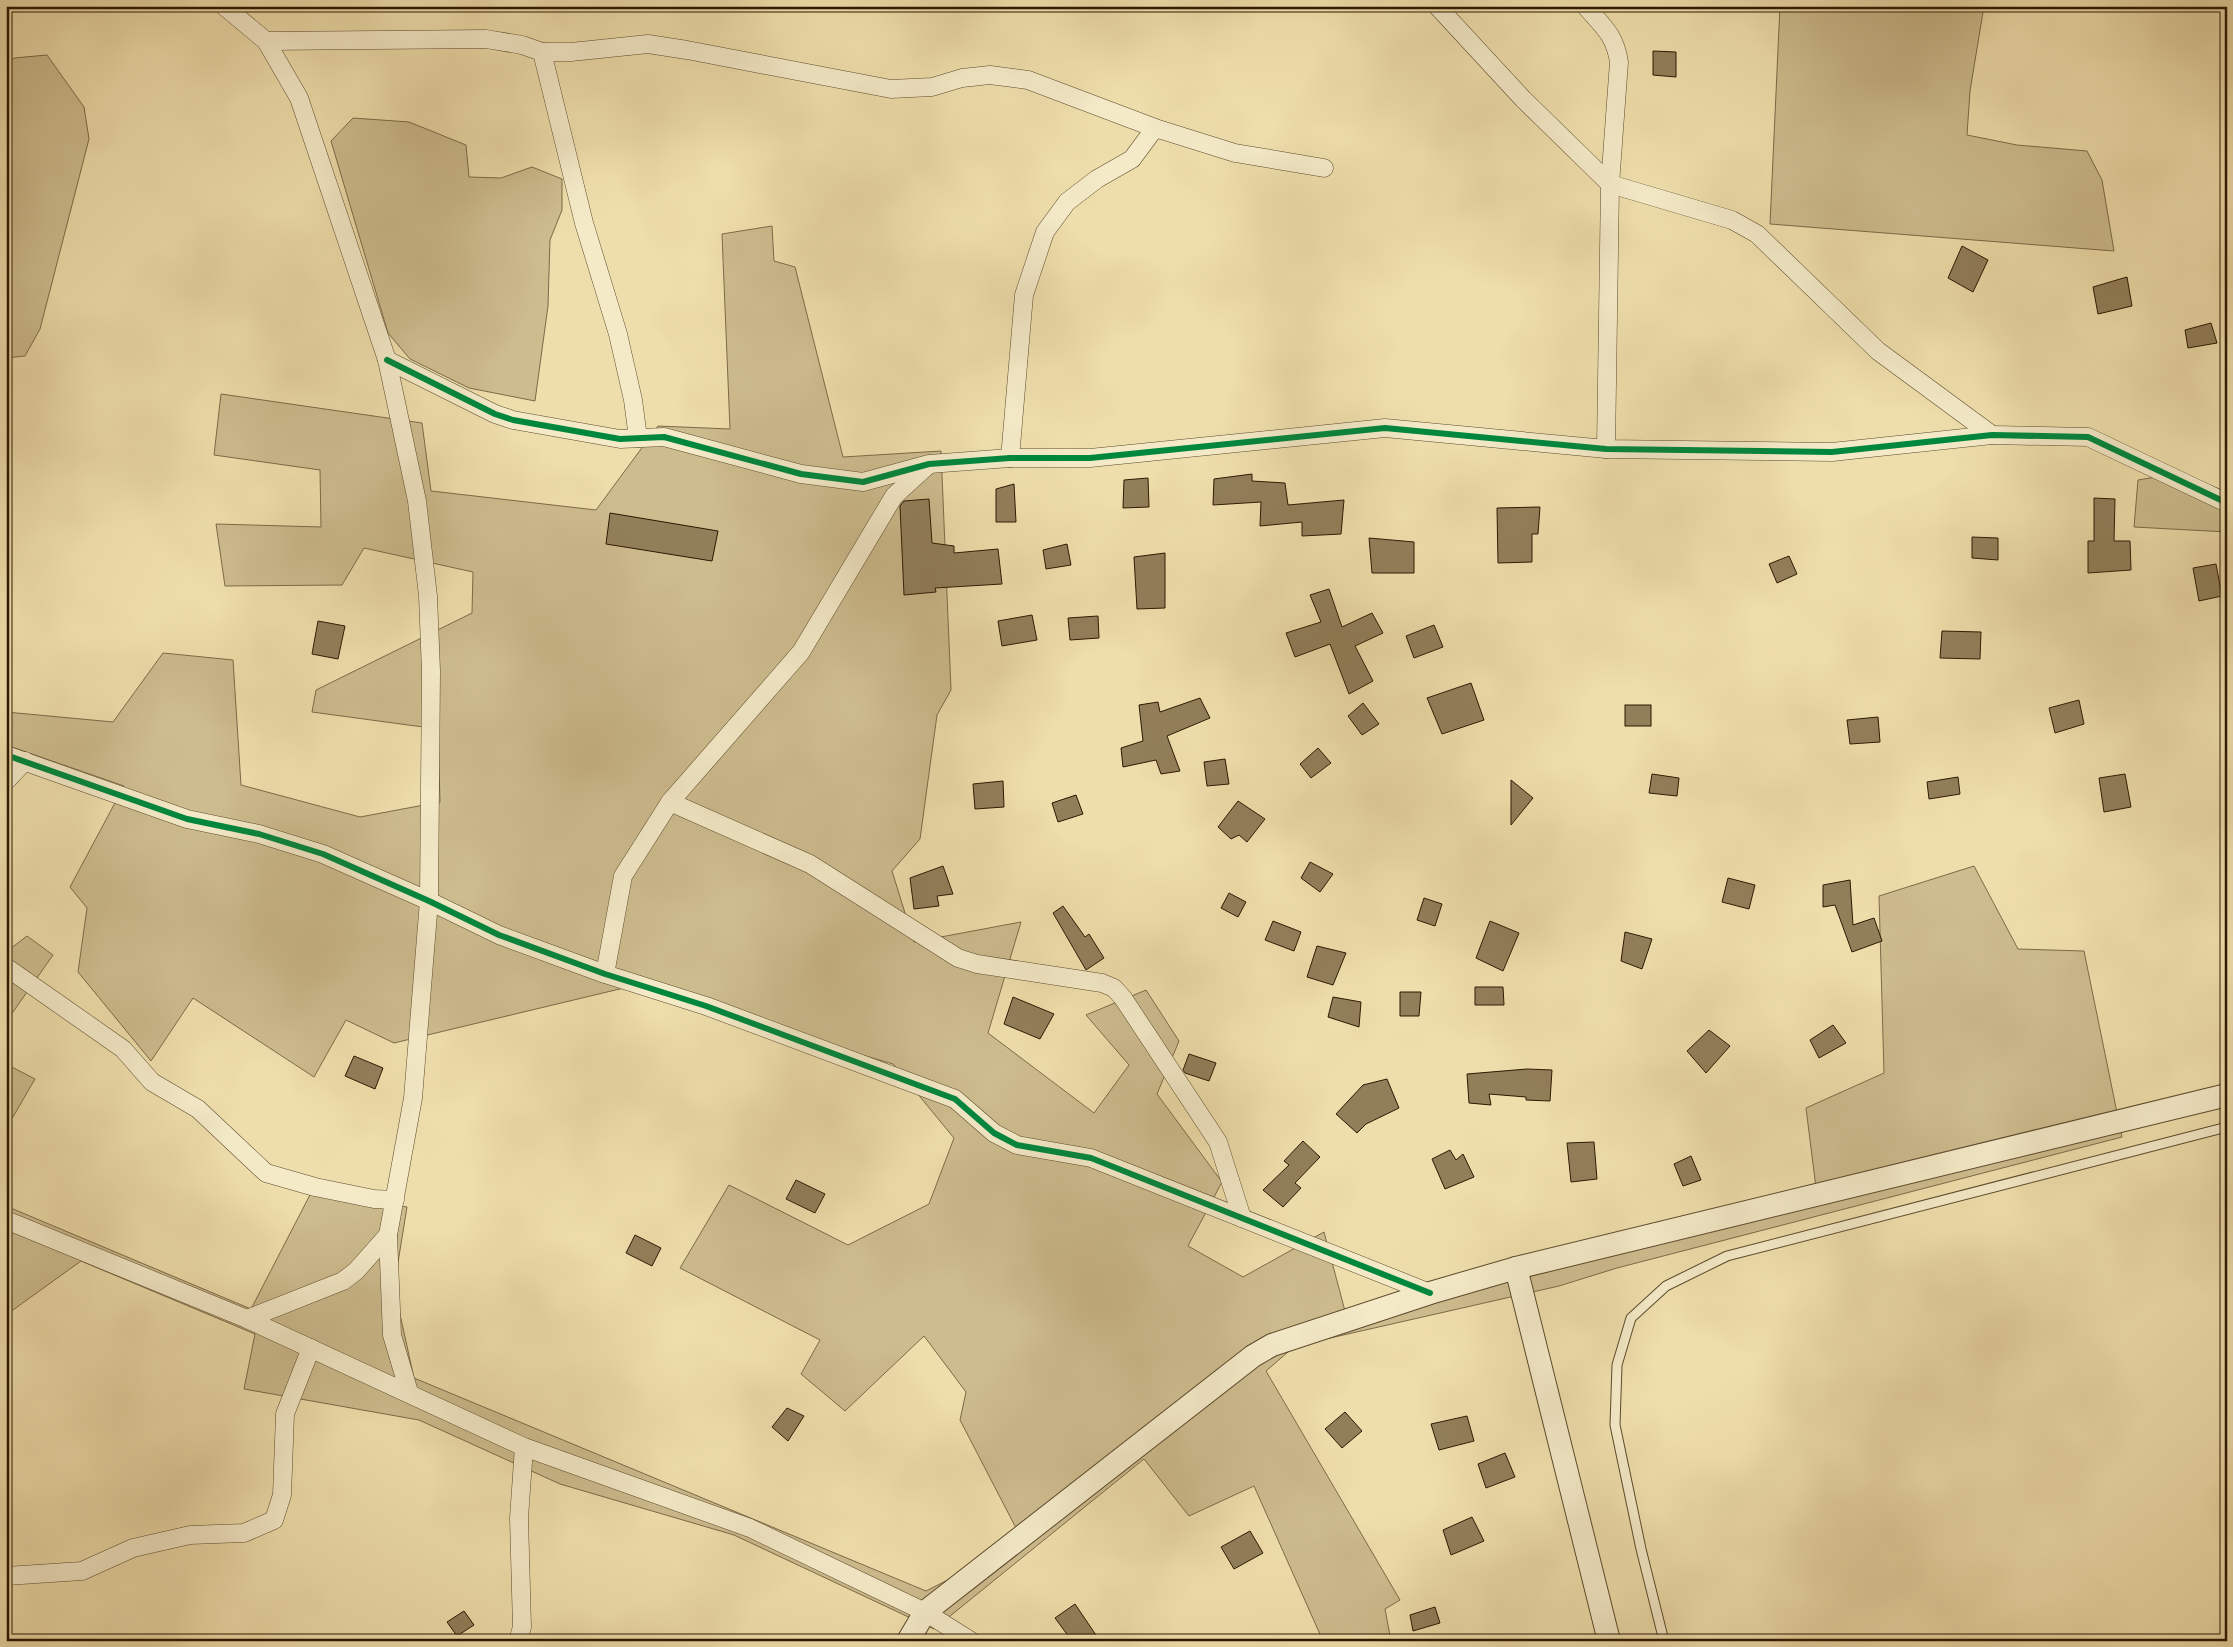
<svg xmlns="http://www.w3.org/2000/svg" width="2233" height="1647" viewBox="0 0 2233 1647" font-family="Alegreya,serif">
<rect width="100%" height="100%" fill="#eedeab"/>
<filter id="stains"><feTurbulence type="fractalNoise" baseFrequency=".004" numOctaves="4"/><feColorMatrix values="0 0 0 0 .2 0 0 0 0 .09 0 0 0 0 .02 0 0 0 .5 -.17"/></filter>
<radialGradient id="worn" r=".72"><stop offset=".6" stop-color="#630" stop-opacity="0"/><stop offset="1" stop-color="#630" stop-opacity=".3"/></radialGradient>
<g fill="#cdbc8e" stroke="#7c6a48">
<path d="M1780,6H1984L1970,91L1967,135L2017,145L2087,151L2102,180L2114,251L1770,224Z"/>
<path d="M47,55L84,107L89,139L40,329L25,356L6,358V67L14,58Z"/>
<path d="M353,118L409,122L466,145L469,177L501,178L532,167L562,179V210L550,240L548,306L535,401L469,388L410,359L388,333L331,141Z"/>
<path d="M772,226L774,261L795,267L843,457L941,451L951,690L937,715L920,839L892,871L914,942L1021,922L988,1033L1094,1113L1129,1065L1086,1015L1146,990L1179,1041L1157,1094L1222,1182L1188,1246L1243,1277L1324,1232L1345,1311L1816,1188L1806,1108L1884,1073L1879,896L1974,866L2018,949L2084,951L2122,1137L1617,1268L1559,1286L1295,1346L1266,1371L1400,1600L1385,1609L1391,1641H1323L1254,1486L1189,1516L1144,1459L934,1629L734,1535L560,1484L419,1420L244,1389L255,1334L81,1261L6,1315V1206L251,1309L313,1189L407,1207L394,1287L414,1378L926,1591L979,1564L1016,1528L960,1420L966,1392L924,1336L845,1411L801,1374L820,1340L680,1268L729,1185L848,1245L929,1204L954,1138L893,1064L628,987L394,1043L346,1020L314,1077L193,998L151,1061L78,972L87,908L70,887L124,786L6,745V712L113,722L163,653L233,660L241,785L360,817L440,802L438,729L312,712L316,690L472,613L473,572L364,548L342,585L225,586L216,524L321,527L320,470L214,455L221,394L422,423L431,491L596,510L658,426L730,429L722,234Z"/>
<path d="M2180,473L2227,492V532L2134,527L2138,480Z"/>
<path d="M27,936L53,955L6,1022V952Z"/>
<path d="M6,1064L35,1079L6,1129Z"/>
</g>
<g fill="#917f5a" stroke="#2c1802">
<path d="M1653,51L1676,52V77L1653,75Z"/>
<path d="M1962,246L1988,260L1973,292L1948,278Z"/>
<path d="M2127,277L2132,306L2098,314L2093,287Z"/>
<path d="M2211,323L2217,343L2188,348L2185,330Z"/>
<path d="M1252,474V481L1285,483L1288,505L1344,500L1341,534L1302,536V522L1260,526L1261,502L1213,505L1214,479Z"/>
<path d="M1148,478L1149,507L1123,508L1124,480Z"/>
<path d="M1014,484L1016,522H996V489Z"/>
<path d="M2094,498L2115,499L2114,541H2130L2131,570L2088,573V541H2094Z"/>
<path d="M929,499L932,543L954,546V553L998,549L1002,584L935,588L936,592L904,595L900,506L904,501Z"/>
<path d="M1540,507L1538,534H1532V562L1498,563L1497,508Z"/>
<path d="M610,513L718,531L712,561L606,544Z"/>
<path d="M1972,537L1998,538V560L1972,558Z"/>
<path d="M1369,538L1414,542V573H1372Z"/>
<path d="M1067,544L1071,565L1046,569L1043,550Z"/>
<path d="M1165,553V608L1137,609L1134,557Z"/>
<path d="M1789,556L1797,574L1777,583L1769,564Z"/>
<path d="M2216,564L2222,596L2199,601L2193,568Z"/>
<path d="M1329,589L1342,627L1372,613L1383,633L1355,646L1373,681L1349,694L1330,644L1295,657L1286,633L1321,622L1310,595Z"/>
<path d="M1032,615L1037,640L1002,646L998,621Z"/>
<path d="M1098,616L1099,638L1070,640L1068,618Z"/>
<path d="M318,621L345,626L338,659L312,654Z"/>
<path d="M1434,625L1443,647L1414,658L1406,636Z"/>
<path d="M1942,631L1981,632L1980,659L1940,658Z"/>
<path d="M1471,683L1484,720L1442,734L1427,698Z"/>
<path d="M1200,698L1210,718L1167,736L1180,771L1161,774L1156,760L1123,767L1121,748L1143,741L1139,705L1158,702L1160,712Z"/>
<path d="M2079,700L2084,724L2055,733L2049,708Z"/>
<path d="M1363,703L1379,724L1362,735L1348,716Z"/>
<rect x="1625" y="705" width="26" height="21"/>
<path d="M1878,717L1880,742L1850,744L1847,720Z"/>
<path d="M1318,748L1331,763L1311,778L1300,764Z"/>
<path d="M1225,759L1229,784L1207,786L1204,762Z"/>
<path d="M1652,774L1679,778L1677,796L1649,793Z"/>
<path d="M2125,774L2131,807L2104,812L2099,778Z"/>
<path d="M1958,777L1960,794L1929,799L1927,782Z"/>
<path d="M1511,780L1533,798L1511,825Z"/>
<path d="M1003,781L1004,807L975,809L973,784Z"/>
<path d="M1076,795L1083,814L1058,822L1052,803Z"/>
<path d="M1238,801L1265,819L1247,842L1239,835L1231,839L1218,827Z"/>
<path d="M1310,862L1333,874L1320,892L1301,878Z"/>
<path d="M943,866L953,894L937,896L939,906L914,909L910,878Z"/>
<path d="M1728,878L1755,885L1749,909L1722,902Z"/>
<path d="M1850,880L1853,925L1874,918L1882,941L1852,952L1835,905L1823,907V885Z"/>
<path d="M1229,893L1246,902L1238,917L1221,908Z"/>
<path d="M1424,898L1442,904L1435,926L1417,920Z"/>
<path d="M1063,906L1085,937L1089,934L1104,958L1086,970L1053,913Z"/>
<path d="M1273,921L1301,932L1294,951L1265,940Z"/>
<path d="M1490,921L1519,933L1503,971L1476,958Z"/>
<path d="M1625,932L1652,939L1642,969L1621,961Z"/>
<path d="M1317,946L1346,953L1333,985L1307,977Z"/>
<path d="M1475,987H1503L1504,1005H1475Z"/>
<path d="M1400,992H1421L1419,1016H1400Z"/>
<path d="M1013,997L1054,1014L1040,1039L1004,1024Z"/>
<path d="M1333,997L1361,1002L1359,1027L1328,1017Z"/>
<path d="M1833,1025L1846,1043L1819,1058L1810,1040Z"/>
<path d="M1709,1030L1730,1046L1706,1073L1687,1051Z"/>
<path d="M1189,1054L1216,1063L1209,1081L1185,1073L1183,1070Z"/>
<path d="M354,1056L383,1068L375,1089L345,1076Z"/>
<path d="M1527,1069L1552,1070L1550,1101L1526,1100V1097L1489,1094L1491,1105L1469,1103L1467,1074Z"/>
<path d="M1387,1079L1399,1108L1366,1124L1357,1133L1336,1114L1363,1085Z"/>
<path d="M1303,1141L1320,1157L1295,1183L1301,1188L1283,1207L1263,1190L1289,1165L1284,1161Z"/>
<path d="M1594,1142L1597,1179L1571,1182L1567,1143Z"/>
<path d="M1450,1150L1456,1160L1463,1154L1474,1177L1445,1189L1432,1159Z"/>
<path d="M1691,1156L1701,1180L1683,1186L1674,1164Z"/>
<path d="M796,1180L825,1194L815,1213L786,1199Z"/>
<path d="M635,1235L661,1248L652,1266L626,1253Z"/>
<path d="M787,1408L804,1416L788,1441L772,1427Z"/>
<path d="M1345,1412L1362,1431L1342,1448L1325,1429Z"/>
<path d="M1467,1416L1474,1441L1439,1450L1431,1424Z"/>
<path d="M1505,1453L1515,1477L1486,1488L1478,1464Z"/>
<path d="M1472,1517L1484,1541L1451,1555L1443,1530Z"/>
<path d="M1250,1531L1263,1553L1234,1569L1221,1547Z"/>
<path d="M1075,1604L1100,1641H1072L1055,1618Z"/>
<path d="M1435,1607L1440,1623L1413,1631L1410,1615Z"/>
<path d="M464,1611L474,1625L457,1636L447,1622Z"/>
</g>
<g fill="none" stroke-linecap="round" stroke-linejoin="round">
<g stroke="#5c4a2c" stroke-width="11">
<path id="service" d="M1664,1641L1641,1549L1615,1425L1617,1365L1631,1318L1666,1286L1727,1256L2227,1127"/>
</g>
<g stroke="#5c4a2c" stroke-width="19">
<g id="minor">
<path d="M224,6L266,41L299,98L387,360L417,501L428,596L431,671L429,901L413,1098L388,1235L392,1335L409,1392"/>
<path d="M1437,6L1523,99L1610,184L1732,220L1757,234L1878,351L1992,435"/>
<path d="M1587,8C1604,27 1615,36 1619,62L1610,184L1606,449"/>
<path d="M266,41L486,39L522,45L542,52H571L648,44L687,50L891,89L932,87L962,78L990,75L1028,80L1155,128L1235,153L1324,168"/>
<path d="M542,52L584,223L618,334L633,400L638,438"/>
<path d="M387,360L495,414L513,420L620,439L664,437L801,474L863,482L929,464L1010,458H1090L1385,428L1606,449L1832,452L1992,435L2088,437L2227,503"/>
<path d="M1010,458L1024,295L1045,232L1067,202L1097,179L1132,159L1155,128"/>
<path d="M6,755L187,819L259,834L323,854L429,901L499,935L605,974L706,1006L955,1099L994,1133L1017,1145L1091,1158L1430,1293"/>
<path d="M6,781L25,761"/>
<path d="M670,802L810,864L958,958L977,964L1102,983L1114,988L1123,998L1218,1142L1242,1218"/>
<path d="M6,967L123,1049L152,1082L198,1109L266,1173L315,1187L374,1199L395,1200"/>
<path d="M605,974L623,876L670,802L801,652L894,496L927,466"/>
<path d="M6,1220L247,1319L524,1447L750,1528L925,1612L971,1641"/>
<path d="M247,1319L343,1281L356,1271L388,1235"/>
<path d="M6,1576L82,1571L133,1548L190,1535L244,1533L274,1520L282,1495L285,1414L311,1348"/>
<path d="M518,1641L522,1627L519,1518L524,1447"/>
</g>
</g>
<g stroke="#5c4a2c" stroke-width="24">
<g id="tertiary">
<path d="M1516,1268L1609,1641"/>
<path d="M908,1641L925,1612L1253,1356L1272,1345L1430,1293L1516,1268L2227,1095"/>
</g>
</g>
<use href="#service" stroke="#f4eac8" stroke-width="9"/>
<use href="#minor" stroke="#f4eac8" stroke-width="18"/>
<use href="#tertiary" stroke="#f4eac8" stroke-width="22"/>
<g stroke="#f4eac8" stroke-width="9">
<g id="cycleway">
<path d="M387,360L495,414L513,420L620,439L664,437L801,474L863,482L929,464L1010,458H1090L1385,428L1606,449L1832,452L1992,435L2088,437L2227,503"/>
<path d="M6,755L187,819L259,834L323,854L429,901L499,935L605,974L706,1006L955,1099L994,1133L1017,1145L1091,1158L1430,1293"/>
</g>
</g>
<use href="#cycleway" stroke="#00873e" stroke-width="6"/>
</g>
<rect width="2233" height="1647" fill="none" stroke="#eedeab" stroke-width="25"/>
<rect x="8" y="8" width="2218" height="1632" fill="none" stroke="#2c1802" stroke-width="2.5"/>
<rect x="12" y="12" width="2208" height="1622" fill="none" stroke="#2c1802"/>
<rect width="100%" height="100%" filter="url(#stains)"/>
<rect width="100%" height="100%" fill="url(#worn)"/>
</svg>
